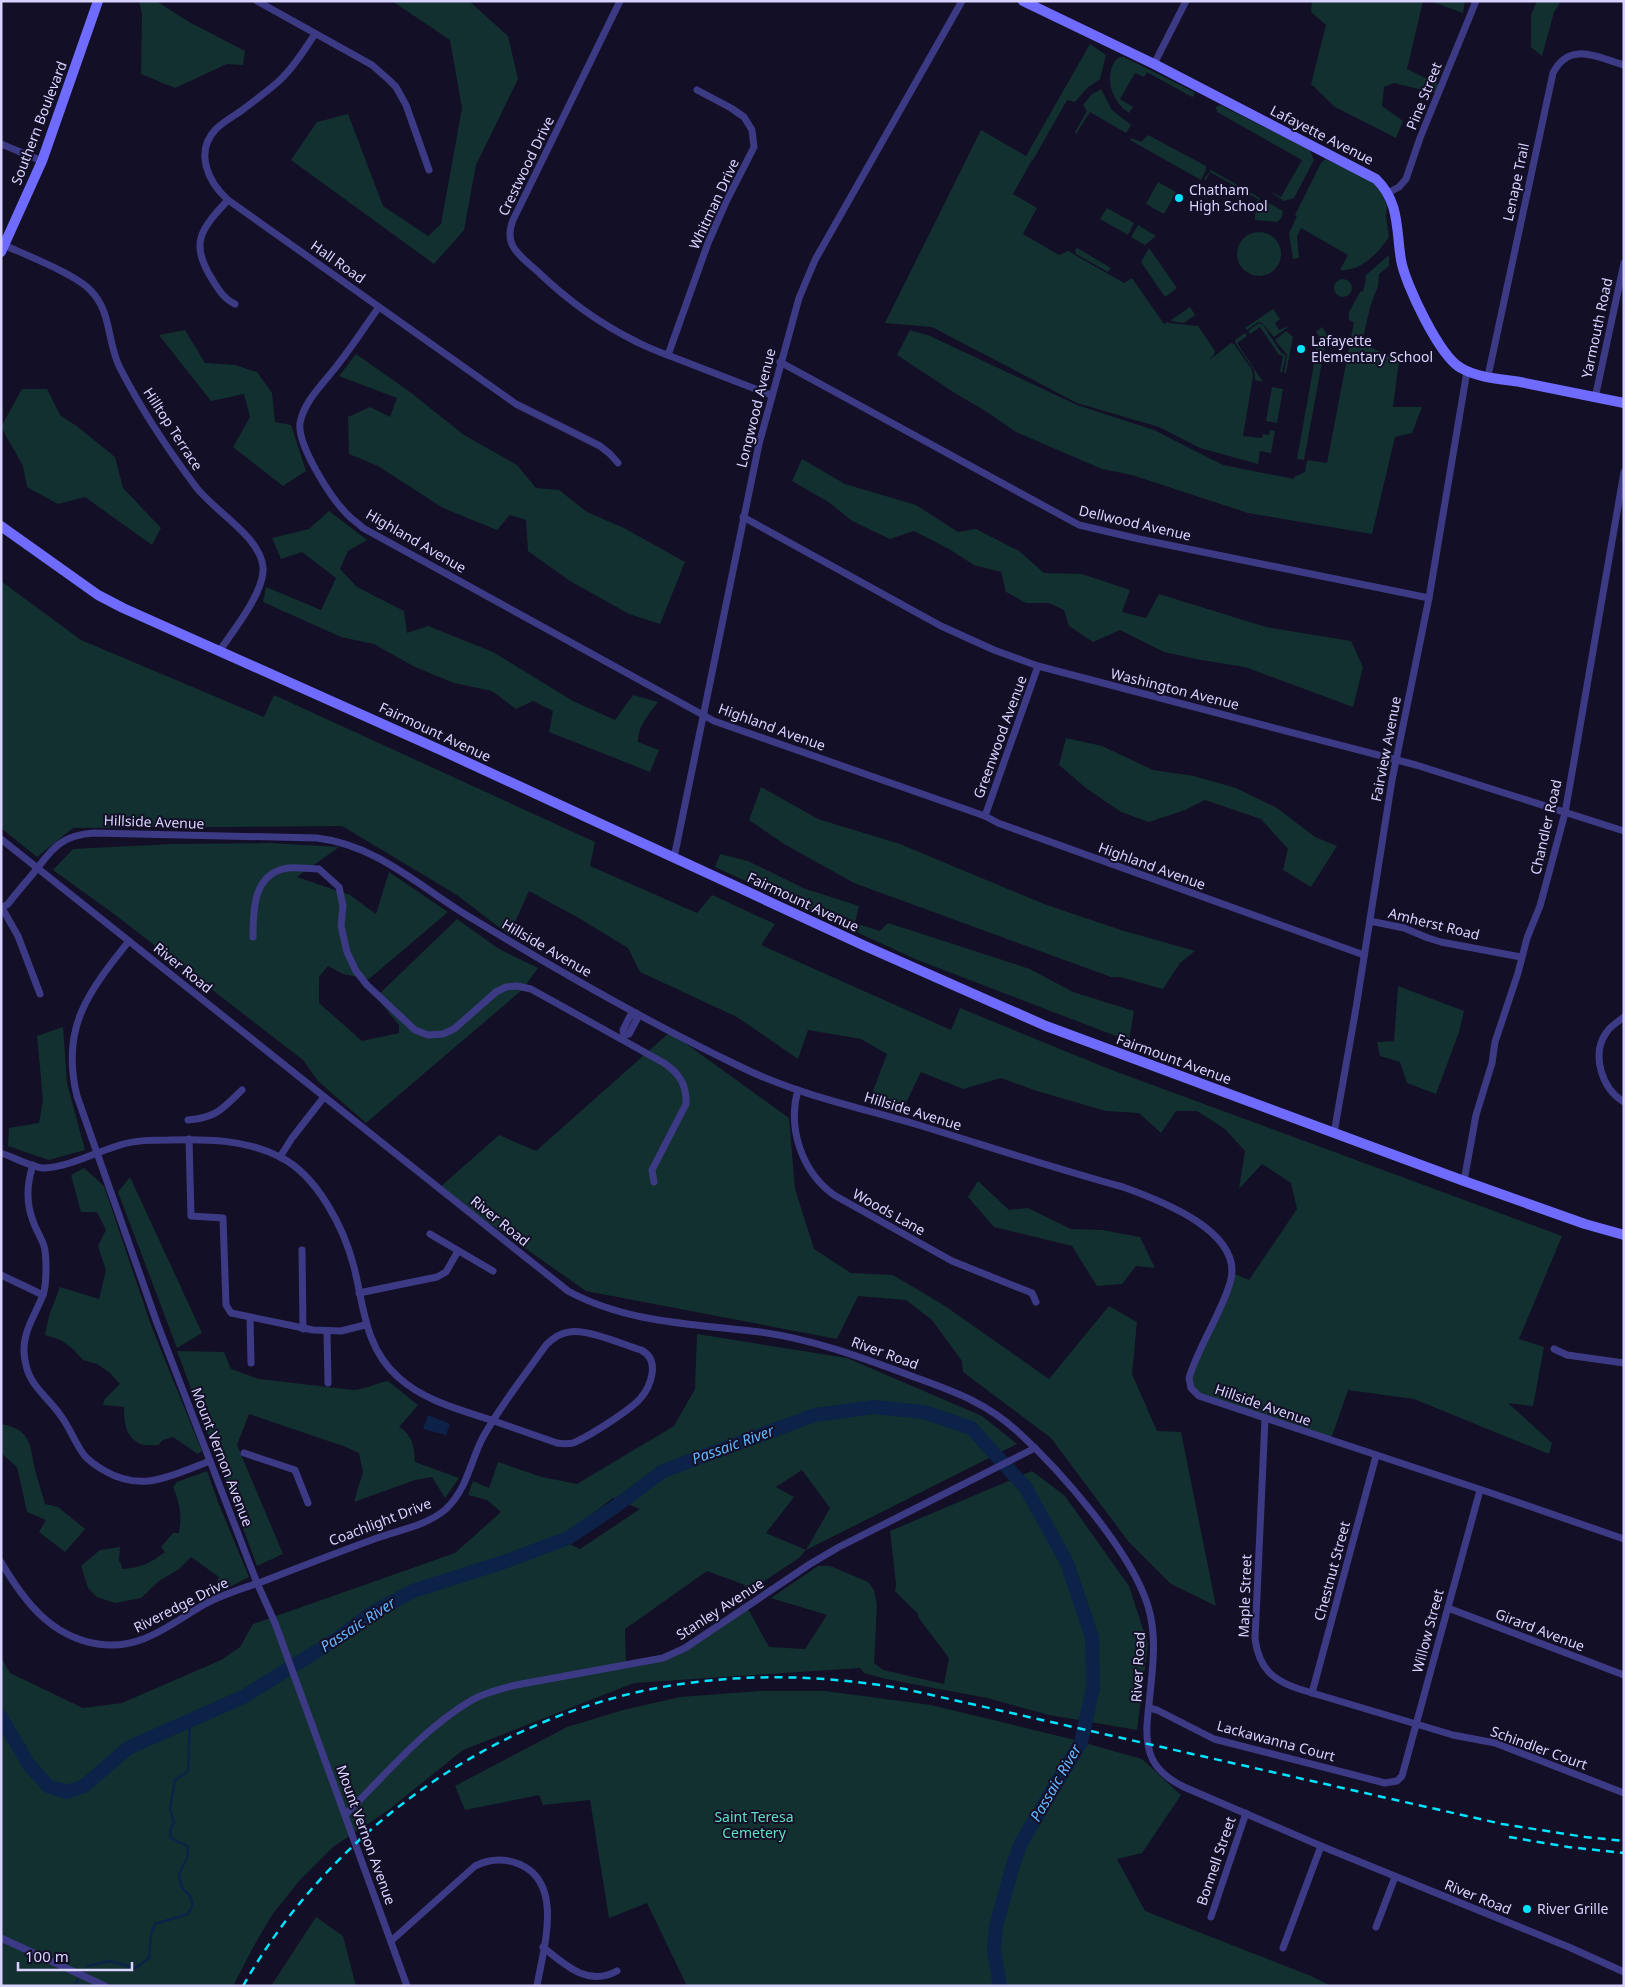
<svg xmlns="http://www.w3.org/2000/svg" width="1625" height="1987" viewBox="0 0 1625 1987" font-family="'Noto Sans',sans-serif">
<rect width="100%" height="100%" fill="#130f26"/>
<g fill="#12302f" fill-rule="evenodd">
<path d="M139,1H156L191,23L245,51L243,65L227,64L175,88L141,74L142,14Z"/>
<path d="M392,1H469L508,36L518,79L476,165L464,230L434,264L291,160L317,122L348,114L383,206L428,236L441,224L462,108L450,40Z"/>
<path d="M1312,1H1423L1407,69L1438,84L1435,93L1394,83L1384,87L1382,106L1403,121L1396,138L1335,107L1311,84L1326,25L1311,12Z"/>
<path d="M1430,1H1465L1463,13Z"/>
<path d="M1537,1H1561L1554,12L1542,56L1531,47V15Z"/>
<path d="M1090,44L1106,55L1100,79L1087,88L1075,102L1067,100L1033,160L1029,158L1032,160L1013,194L1037,208L1023,234L1059,255L1068,251L1124,283L1132,278L1164,324L1168,322L1169,323L1198,326L1215,351L1214,355L1207,362L1231,343L1234,344L1252,370L1253,376L1243,436L1262,438L1263,434L1269,435L1270,430L1275,431L1271,453L1260,451L1258,464L1200,448L1159,427L1077,403L932,327L885,323L981,130L1026,156Z"/>
<path d="M1120,57H1124L1194,92V96L1192,97L1147,72L1144,77L1135,73L1120,99L1133,107L1129,113C1115,103 1107,87 1111,70C1113,64 1114,60 1120,57Z"/>
<path d="M1101,89L1112,110L1131,125L1126,133L1090,112L1076,134L1075,132L1087,111L1083,105L1091,95Z"/>
<path d="M1220,105L1310,150L1314,160L1294,198L1284,201L1269,191L1281,197L1302,160L1217,112L1216,107Z"/>
<path d="M1148,135L1206,166V170L1201,180L1130,140L1132,138L1141,142Z"/>
<path d="M1325,159L1365,177L1378,187L1387,205L1386,217L1389,237C1379,252 1361,272 1340,270L1348,255L1301,228L1297,236L1299,258L1293,259L1289,233L1297,216L1295,215L1321,163Z"/>
<path d="M1211,170L1260,198L1255,209H1252L1258,199L1210,172L1206,180L1204,179Z"/>
<path d="M1158,182L1176,192L1164,214L1146,204Z"/>
<path d="M1264,200L1283,211L1282,217L1277,222L1255,220V214Z"/>
<path d="M1107,208L1134,223L1128,235L1100,219Z"/>
<path d="M1138,225L1156,236L1145,245L1131,237Z"/>
<circle cx="1259" cy="254" r="22"/>
<path d="M1077,248L1111,268L1108,272L1076,254L1075,251Z"/>
<path d="M1149,248L1177,288L1165,297L1141,262Z"/>
<path d="M1389,255V266L1379,274L1378,286L1370,307L1362,343L1399,361L1393,407H1422L1412,433L1395,437L1372,534L1248,513L1132,475L1102,469L1016,432L987,412L958,395L897,355L910,330L930,336L1077,405L1154,430L1223,465L1294,479V477L1305,472L1307,460L1327,463L1354,322L1349,320V312L1360,292L1363,291L1366,280L1365,276Z"/>
<circle cx="1343" cy="288" r="9"/>
<path d="M1190,307L1195,315L1184,323L1171,321V320Z"/>
<path d="M1273,309L1280,319L1275,323L1279,330L1286,327L1287,328L1274,337L1261,322H1258L1247,330L1245,328Z"/>
<path d="M1259,323L1263,325L1280,351L1286,356L1282,372H1280L1283,356L1279,355L1260,327L1250,334L1248,331Z"/>
<path d="M1322,327L1327,335L1304,460L1297,459L1319,336L1316,332Z"/>
<path d="M185,330L205,363L235,365L257,372L272,393L275,422L291,425L306,471L283,486L233,447L250,417L244,394L211,401L159,335Z"/>
<path d="M1286,331L1293,337L1286,373H1284L1287,355L1275,340Z"/>
<path d="M1245,333L1247,336L1237,343L1263,382L1255,380L1254,370L1236,344L1235,340Z"/>
<path d="M356,354L410,392L464,435L517,465L536,488L559,490L587,512L624,528L685,562L660,624L629,614L570,581L528,551L526,520L510,515L497,530L443,508L378,466L349,454L348,417L370,407L390,417L397,398L339,376Z"/>
<path d="M1272,387L1283,389L1277,423L1266,421Z"/>
<path d="M22,389H47L60,415L78,427L115,457L123,488L161,528L152,545L85,497L58,504L27,487L23,466L1,427Z"/>
<path d="M802,459L845,484L916,505L958,532L976,529L1019,551L1044,573L1082,574L1130,590L1122,612L1146,618L1159,594L1266,627L1351,641L1363,667L1353,707L1245,667L1201,660L1164,652L1120,630L1093,642L1069,626L1064,610L1049,603H1026L1006,592L1001,572L974,565L949,549L914,531L890,539L852,521L830,503L792,481Z"/>
<path d="M329,511L367,540L348,551L340,569L357,587L404,611L407,633L428,626L493,652L573,701L615,720L633,695L658,702C648,715 638,726 638,742L659,750L650,772L549,732L553,711L533,701L516,709L492,691L454,683L415,667L374,644L341,637L263,602L266,587L321,610L336,578L302,552L281,559L272,538L309,529Z"/>
<path d="M1,581L81,640L264,717L274,695L595,842L590,866L697,913L712,895L775,924L761,945L951,1030L960,1008L1109,1069L1562,1236L1519,1339L1544,1347L1533,1406L1508,1403L1552,1443L1549,1454L1414,1399L1348,1390L1330,1442L1199,1397L1190,1376L1233,1273L1249,1280L1297,1209L1291,1183L1262,1164L1239,1189L1245,1151L1225,1129L1197,1111H1176L1161,1133L1139,1113L1106,1111L1037,1091L1001,1078L963,1089L921,1072L902,1111L870,1099L887,1054L861,1039L808,1030L798,1059L737,1017L640,972L628,948L577,917L529,891L509,935L457,895L342,826L73,828L37,857L1,828Z"/>
<path d="M1066,738L1102,746L1153,770L1194,776L1236,788L1277,808L1315,837L1337,846L1311,887L1283,870L1288,849L1261,819L1205,800L1185,810L1149,822L1121,812L1086,788L1059,765Z"/>
<path d="M761,787L818,819L900,844L1044,904L1121,930L1195,951L1180,963L1163,989L1120,977H1111L854,883L784,844L749,820Z"/>
<path d="M270,843L339,847L297,877L350,895L376,914L389,872L448,912L369,979L343,974L328,966L319,977V1003L362,1041L399,1033V1025L376,997L457,919L499,949L538,968L522,990L366,1123L318,1081L303,1060L114,914L53,870L73,849L172,844Z"/>
<path d="M720,854L748,861L803,888L859,906L855,923L880,931L888,923L1030,969L1073,992L1134,1011L1129,1041L915,959L715,867Z"/>
<path d="M1398,986L1464,1011L1459,1032L1436,1094L1407,1083L1400,1062L1380,1056L1377,1042L1394,1041Z"/>
<path d="M63,1027L67,1083L85,1150L49,1160L8,1146L9,1128L39,1123L43,1100L37,1036Z"/>
<path d="M670,1032L789,1118L795,1189L814,1249L851,1273L893,1275L945,1306L1049,1379L1109,1306L1137,1322L1132,1374L1157,1431L1181,1432L1216,1606L1171,1584L1128,1541L1051,1438L963,1372L962,1361L932,1320L906,1300L858,1296L837,1339L586,1291L439,1188L499,1135L536,1151Z"/>
<path d="M84,1168L104,1186L152,1328L202,1451L198,1454L173,1437L163,1440L158,1445C153,1445 146,1446 141,1444C125,1438 124,1421 124,1407L103,1405L104,1400L120,1384L110,1373L97,1364L83,1360L73,1349L61,1340L45,1335L49,1316L60,1287L99,1299L106,1270L98,1246L106,1230L97,1212H81L71,1175Z"/>
<path d="M130,1177L202,1333L177,1348L118,1192Z"/>
<path d="M978,1181L1009,1210L1028,1208L1071,1229L1102,1230L1140,1237L1155,1268L1136,1266L1122,1284L1097,1286L1072,1246L994,1227L968,1197Z"/>
<path d="M697,1334L847,1358L982,1416L1017,1444L806,1550L799,1558L746,1593L745,1585L707,1571L625,1629L626,1667L677,1654L747,1607L769,1647L805,1649L827,1615L771,1598L818,1566H830L868,1582L874,1590L877,1605L874,1663L883,1670L944,1684L949,1658L918,1617V1614L895,1591L896,1584L890,1531L1032,1471L1065,1496L1129,1586L1148,1644L1137,1730L1049,1715L987,1698L886,1679L864,1673L860,1668L634,1683L463,1750L387,1811L333,1847L299,1881L272,1915L256,1942L233,1986H1V1657L10,1673L83,1708L122,1703L221,1660L240,1647L253,1624L455,1553L501,1512L487,1500L468,1495L473,1481L489,1488L498,1462L542,1477L577,1484L674,1426L695,1389ZM802,1470L830,1508L806,1550L766,1533L794,1497L776,1487ZM613,1498L640,1509L580,1549L559,1539Z"/>
<path d="M177,1351L224,1352L231,1369L259,1379L353,1390C366,1389 376,1383 388,1381L418,1405L399,1427C413,1435 414,1447 415,1462L459,1478L445,1498L432,1477L415,1480L354,1502L363,1472L359,1453L346,1447L249,1414L237,1445L283,1554L257,1566Z"/>
<path d="M1,1424C31,1429 30,1445 35,1470C38,1481 42,1493 45,1504L58,1507L85,1529L65,1552L39,1532L46,1520L27,1512L17,1467L1,1453Z"/>
<path d="M207,1471L218,1502L249,1577L222,1591L215,1585L219,1577L191,1557L179,1569L159,1581L141,1598L115,1603L97,1597L88,1588L81,1566L100,1550L120,1547L119,1561L121,1563L122,1569C140,1568 151,1563 165,1552L161,1547L173,1533H179C182,1515 180,1504 173,1487L177,1482Z"/>
<path d="M759,1691H825L931,1705L1067,1738L1142,1759L1181,1795L1142,1853L1117,1859L1145,1911L1311,1976L1331,1986H687L647,1903L609,1918L590,1800L543,1805L539,1795L465,1810L455,1786L567,1727L623,1710L680,1697Z"/>
<path d="M316,1917L343,1936L356,1986H271Z"/>
</g>
<path fill="#0c2248" d="M428,1415L450,1424L446,1435L423,1429Z"/>
<g fill="none" stroke-linecap="round" stroke-linejoin="round">
<g stroke="#0c2248" stroke-width="2.5">
<path d="M87,1966L110,1961L136,1968L149,1958L151,1935L155,1924L188,1914L193,1905L190,1896L182,1888L179,1874L188,1856L187,1846L171,1838L170,1831L174,1822L170,1809L175,1780L188,1771L190,1719"/>
<path d="M74,1986L78,1979"/>
</g>
<path stroke="#0c2248" stroke-width="14" d="M1,1717L29,1765L48,1786L67,1792L84,1786L128,1748L243,1697L338,1638L370,1614L413,1591L504,1562L568,1538L616,1506L663,1471L815,1415L874,1407L924,1412L971,1428L1026,1488L1067,1563L1092,1637L1093,1688L1081,1742L1021,1843L1013,1865L996,1926L994,1950L1000,1986"/>
<g stroke="#3d3a85" stroke-width="7">
<path d="M257,1L372,65L389,80L396,87L406,105L429,170"/>
<path d="M620,1L513,220C503,245 519,255 536,270C566,299 600,324 637,342C652,350 668,355 683,361C712,372 742,384 771,395"/>
<path d="M315,34C304,50 295,66 280,80C268,91 254,101 241,111C232,117 223,122 216,129C194,152 208,182 228,200L516,404L600,446L610,454L618,463"/>
<path d="M1154,64L1186,1"/>
<path d="M1,144L42,161"/>
<path d="M1388,193L1399,187L1406,179L1420,138L1476,1"/>
<path d="M228,200C201,229 189,243 212,279C218,289 224,299 235,304"/>
<path d="M4,245C26,255 77,275 91,291C112,312 107,343 120,368C140,407 169,451 196,487C214,511 260,536 263,567C265,591 234,630 220,650"/>
<path d="M379,307C366,325 353,345 339,363C326,381 304,400 300,423C297,445 331,498 346,513C351,519 358,523 363,528L714,721L985,816L998,823L1364,955"/>
<path d="M668,355L708,243L726,202L754,147L752,130L744,117L731,108L697,90"/>
<path d="M780,362L1079,525L1139,539L1429,598"/>
<path d="M1488,376L1553,73C1569,41 1597,57 1624,65"/>
<path d="M1595,398L1624,263"/>
<path d="M743,517L941,626L994,650L1038,666L1416,765L1624,831"/>
<path d="M985,816L1038,666"/>
<path d="M1,839L568,1291C626,1323 695,1324 760,1332C811,1339 858,1356 906,1374C949,1390 983,1400 1017,1431C1060,1470 1131,1551 1148,1606C1158,1639 1152,1671 1149,1704C1147,1721 1145,1737 1150,1753C1155,1770 1170,1780 1184,1787L1321,1846L1571,1948L1624,1972"/>
<path d="M674,858L759,444L799,298L815,260L962,1"/>
<path d="M1,908L8,904C17,892 27,881 36,870C53,847 63,835 94,833L317,838C378,845 422,889 473,919C560,972 649,1023 741,1067C796,1094 857,1107 915,1124C984,1145 1053,1168 1123,1187C1159,1200 1246,1232 1230,1283C1220,1316 1199,1345 1189,1378L1191,1388L1199,1396L1491,1493L1624,1539"/>
<path d="M2,908L18,936L40,994"/>
<path d="M1370,921L1404,928L1428,938L1441,942L1521,957"/>
<path d="M253,937C253,910 253,873 288,868C297,867 309,869 319,869L339,887L343,906L341,926L347,952L356,971L367,985L415,1030L428,1035L443,1034L454,1029L496,992L506,987L517,986L531,989L664,1063C679,1073 687,1085 686,1104L652,1170L654,1182"/>
<path d="M129,941C89,991 60,1027 77,1096L157,1323L257,1583L275,1623L407,1986"/>
<path d="M1624,1017C1618,1022 1610,1026 1606,1033C1591,1055 1602,1089 1624,1102"/>
<path d="M624,1035L623,1030L630,1016L635,1015L636,1013"/>
<path d="M622,1039L624,1035L629,1034L637,1019L635,1015"/>
<path d="M798,1090C787,1128 802,1172 834,1195L952,1261L1032,1293L1036,1302"/>
<path d="M188,1120C217,1117 221,1110 242,1090"/>
<path d="M1334,1133L1356,1008L1392,780L1429,598L1467,371"/>
<path d="M189,1139L191,1216L223,1218L226,1305L231,1313L313,1330L341,1331L365,1325"/>
<path d="M1,1153C13,1157 34,1168 44,1168C69,1167 96,1152 120,1145C136,1140 152,1140 169,1140C206,1139 245,1139 280,1157C317,1175 344,1228 354,1267C364,1307 365,1348 398,1377C424,1401 461,1410 494,1421L557,1443C563,1444 568,1444 573,1443C588,1437 627,1412 639,1400C651,1387 661,1360 641,1350C622,1344 588,1329 569,1332C560,1333 552,1339 546,1345C525,1375 499,1407 482,1439C470,1463 467,1489 446,1509C428,1525 399,1530 377,1538C339,1552 302,1566 264,1581C244,1588 223,1594 205,1604C170,1624 141,1651 98,1644C51,1637 24,1601 1,1562"/>
<path d="M280,1157L292,1138L324,1097"/>
<path d="M33,1165C27,1183 26,1203 33,1221C36,1230 41,1237 44,1246C46,1253 46,1261 46,1268C46,1277 46,1287 43,1295C36,1313 23,1331 24,1352C26,1385 44,1392 61,1416C70,1428 75,1443 84,1455C90,1462 98,1467 105,1471C143,1493 173,1475 210,1461"/>
<path d="M1464,1181L1476,1115L1492,1063L1495,1042L1518,973L1527,938L1540,906L1565,813L1624,472"/>
<path d="M430,1234L493,1271"/>
<path d="M302,1250L303,1329"/>
<path d="M1,1275L43,1295"/>
<path d="M359,1293L437,1277L446,1272L458,1251"/>
<path d="M250,1318L251,1363"/>
<path d="M327,1332L328,1383"/>
<path d="M1554,1349L1567,1355L1624,1363"/>
<path d="M1265,1419L1255,1639C1259,1668 1272,1680 1299,1689L1453,1735L1495,1743L1624,1793"/>
<path d="M244,1453L295,1470L308,1503"/>
<path d="M1448,1608L1624,1675"/>
<path d="M1312,1693L1376,1456"/>
<path d="M1149,1708L1157,1710L1214,1739L1385,1783L1397,1781L1402,1776L1480,1490"/>
<path d="M345,1815C384,1776 424,1728 472,1700C486,1692 501,1689 516,1685L663,1658L685,1648L810,1564L839,1547L1035,1448"/>
<path d="M1211,1917L1246,1813"/>
<path d="M1376,1927L1395,1877"/>
<path d="M1,1938L105,1986"/>
<path d="M391,1941L475,1866C489,1859 504,1858 519,1864C565,1883 543,1949 537,1986"/>
<path d="M543,1947C565,1965 588,1987 617,1971"/>
<path d="M1283,1948L1321,1846"/>
</g>
<g stroke="#6f6bff" stroke-width="10">
<path d="M1023,1L1154,64L1376,179C1400,202 1396,230 1401,260C1405,284 1440,357 1461,368C1478,378 1501,379 1520,382C1554,389 1589,396 1624,403"/>
<path d="M1,252L42,161L98,1"/>
<path d="M1,526L98,595L123,608L445,752L865,946L1046,1026L1464,1181L1585,1224L1624,1235"/>
</g>
<g stroke="#00e5ff" stroke-width="2.5" stroke-dasharray="8 6" stroke-linecap="butt">
<path d="M1509,1837L1568,1847L1624,1853"/>
<path d="M243,1986C332,1828 500,1710 681,1684C756,1673 830,1676 905,1689L1502,1824L1585,1837L1624,1841"/>
</g>
</g>
<g fill="#00e5ff" stroke="#130f26" stroke-width="2">
<circle cx="1179" cy="198" r="5"/>
<circle cx="1301" cy="349" r="5"/>
<circle cx="1527" cy="1909" r="5"/>
</g>
<g text-anchor="middle" stroke-width="4" stroke-linejoin="round" paint-order="stroke">
<g font-size="14" fill="#d9d4ff" stroke="#130f26">
<text transform="translate(1424 96) rotate(-68)" y="5">Pine Street</text>
<text transform="translate(39 123) rotate(-69)" y="5">Southern Boulevard</text>
<text transform="translate(1322 135) rotate(27)" y="5">Lafayette Avenue</text>
<text transform="translate(526 166) rotate(-64)" y="5">Crestwood Drive</text>
<text transform="translate(1516 182) rotate(-78)" y="5">Lenape Trail</text>
<text transform="translate(714 204) rotate(-65)" y="5">Whitman Drive</text>
<text transform="translate(338 262) rotate(35)" y="5">Hall Road</text>
<text transform="translate(1597 328) rotate(-78)" y="5">Yarmouth Road</text>
<text transform="translate(756 408) rotate(-76)" y="5">Longwood Avenue</text>
<text transform="translate(173 429) rotate(57)" y="5">Hilltop Terrace</text>
<text transform="translate(1135 523) rotate(13)" y="5">Dellwood Avenue</text>
<text transform="translate(416 541) rotate(30)" y="5">Highland Avenue</text>
<text transform="translate(1175 689) rotate(14)" y="5">Washington Avenue</text>
<text transform="translate(772 727) rotate(20)" y="5">Highland Avenue</text>
<text transform="translate(435 732) rotate(25)" y="5">Fairmount Avenue</text>
<text transform="translate(1000 737) rotate(-70)" y="5">Greenwood Avenue</text>
<text transform="translate(1386 749) rotate(-79)" y="5">Fairview Avenue</text>
<text transform="translate(154 822) rotate(2)" y="5">Hillside Avenue</text>
<text transform="translate(1546 827) rotate(-77)" y="5">Chandler Road</text>
<text transform="translate(1152 866) rotate(20)" y="5">Highland Avenue</text>
<text transform="translate(803 902) rotate(25)" y="5">Fairmount Avenue</text>
<text transform="translate(1434 924) rotate(14)" y="5">Amherst Road</text>
<text transform="translate(547 948) rotate(30)" y="5">Hillside Avenue</text>
<text transform="translate(183 968) rotate(39)" y="5">River Road</text>
<text transform="translate(1174 1059) rotate(20)" y="5">Fairmount Avenue</text>
<text transform="translate(913 1111) rotate(17)" y="5">Hillside Avenue</text>
<text transform="translate(889 1212) rotate(29)" y="5">Woods Lane</text>
<text transform="translate(500 1221) rotate(39)" y="5">River Road</text>
<text transform="translate(885 1353) rotate(20)" y="5">River Road</text>
<text transform="translate(1263 1405) rotate(19)" y="5">Hillside Avenue</text>
<text transform="translate(222 1457) rotate(69)" y="5">Mount Vernon Avenue</text>
<text transform="translate(380 1522) rotate(-21)" y="5">Coachlight Drive</text>
<text transform="translate(1332 1571) rotate(-75)" y="5">Chestnut Street</text>
<text transform="translate(1245 1596) rotate(-88)" y="5">Maple Street</text>
<text transform="translate(181 1605) rotate(-27)" y="5">Riveredge Drive</text>
<text transform="translate(720 1609) rotate(-33)" y="5">Stanley Avenue</text>
<text transform="translate(1540 1630) rotate(21)" y="5">Girard Avenue</text>
<text transform="translate(1428 1631) rotate(-75)" y="5">Willow Street</text>
<text transform="translate(1138 1667) rotate(-87)" y="5">River Road</text>
<text transform="translate(1276 1741) rotate(15)" y="5">Lackawanna Court</text>
<text transform="translate(1539 1748) rotate(20)" y="5">Schindler Court</text>
<text transform="translate(366 1835) rotate(70)" y="5">Mount Vernon Avenue</text>
<text transform="translate(1216 1861) rotate(-71)" y="5">Bonnell Street</text>
<text transform="translate(1478 1897) rotate(22)" y="5">River Road</text>
</g>
<g font-size="14" fill="#d9d4ff" stroke="#130f26" text-anchor="start">
<text x="1189" y="195">Chatham<tspan x="1189" dy="16">High School</tspan></text>
<text x="1311" y="346">Lafayette<tspan x="1311" dy="16">Elementary School</tspan></text>
<text x="1537" y="1914">River Grille</text>
</g>
<g font-size="14" fill="#5fe0c0" stroke="#130f26">
<text x="754" y="1822">Saint Teresa<tspan x="754" dy="16">Cemetery</tspan></text>
</g>
<g font-size="15" font-style="italic" fill="#62b6ff" stroke="#130f26">
<text transform="translate(733 1445) rotate(-20)" y="5">Passaic River</text>
<text transform="translate(358 1625) rotate(-33)" y="5">Passaic River</text>
<text transform="translate(1056 1783) rotate(-60)" y="5">Passaic River</text>
</g>
</g>
<rect width="1625" height="1987" fill="none" stroke="#d9d4ff" stroke-width="5"/>
<path d="M18 1962v8h114v-8" fill="none" stroke="#d9d4ff" stroke-width="2.5"/>
<text x="25" y="1962" font-size="15" fill="#d9d4ff" stroke="#130f26" stroke-width="4" paint-order="stroke">100 m</text>
</svg>
